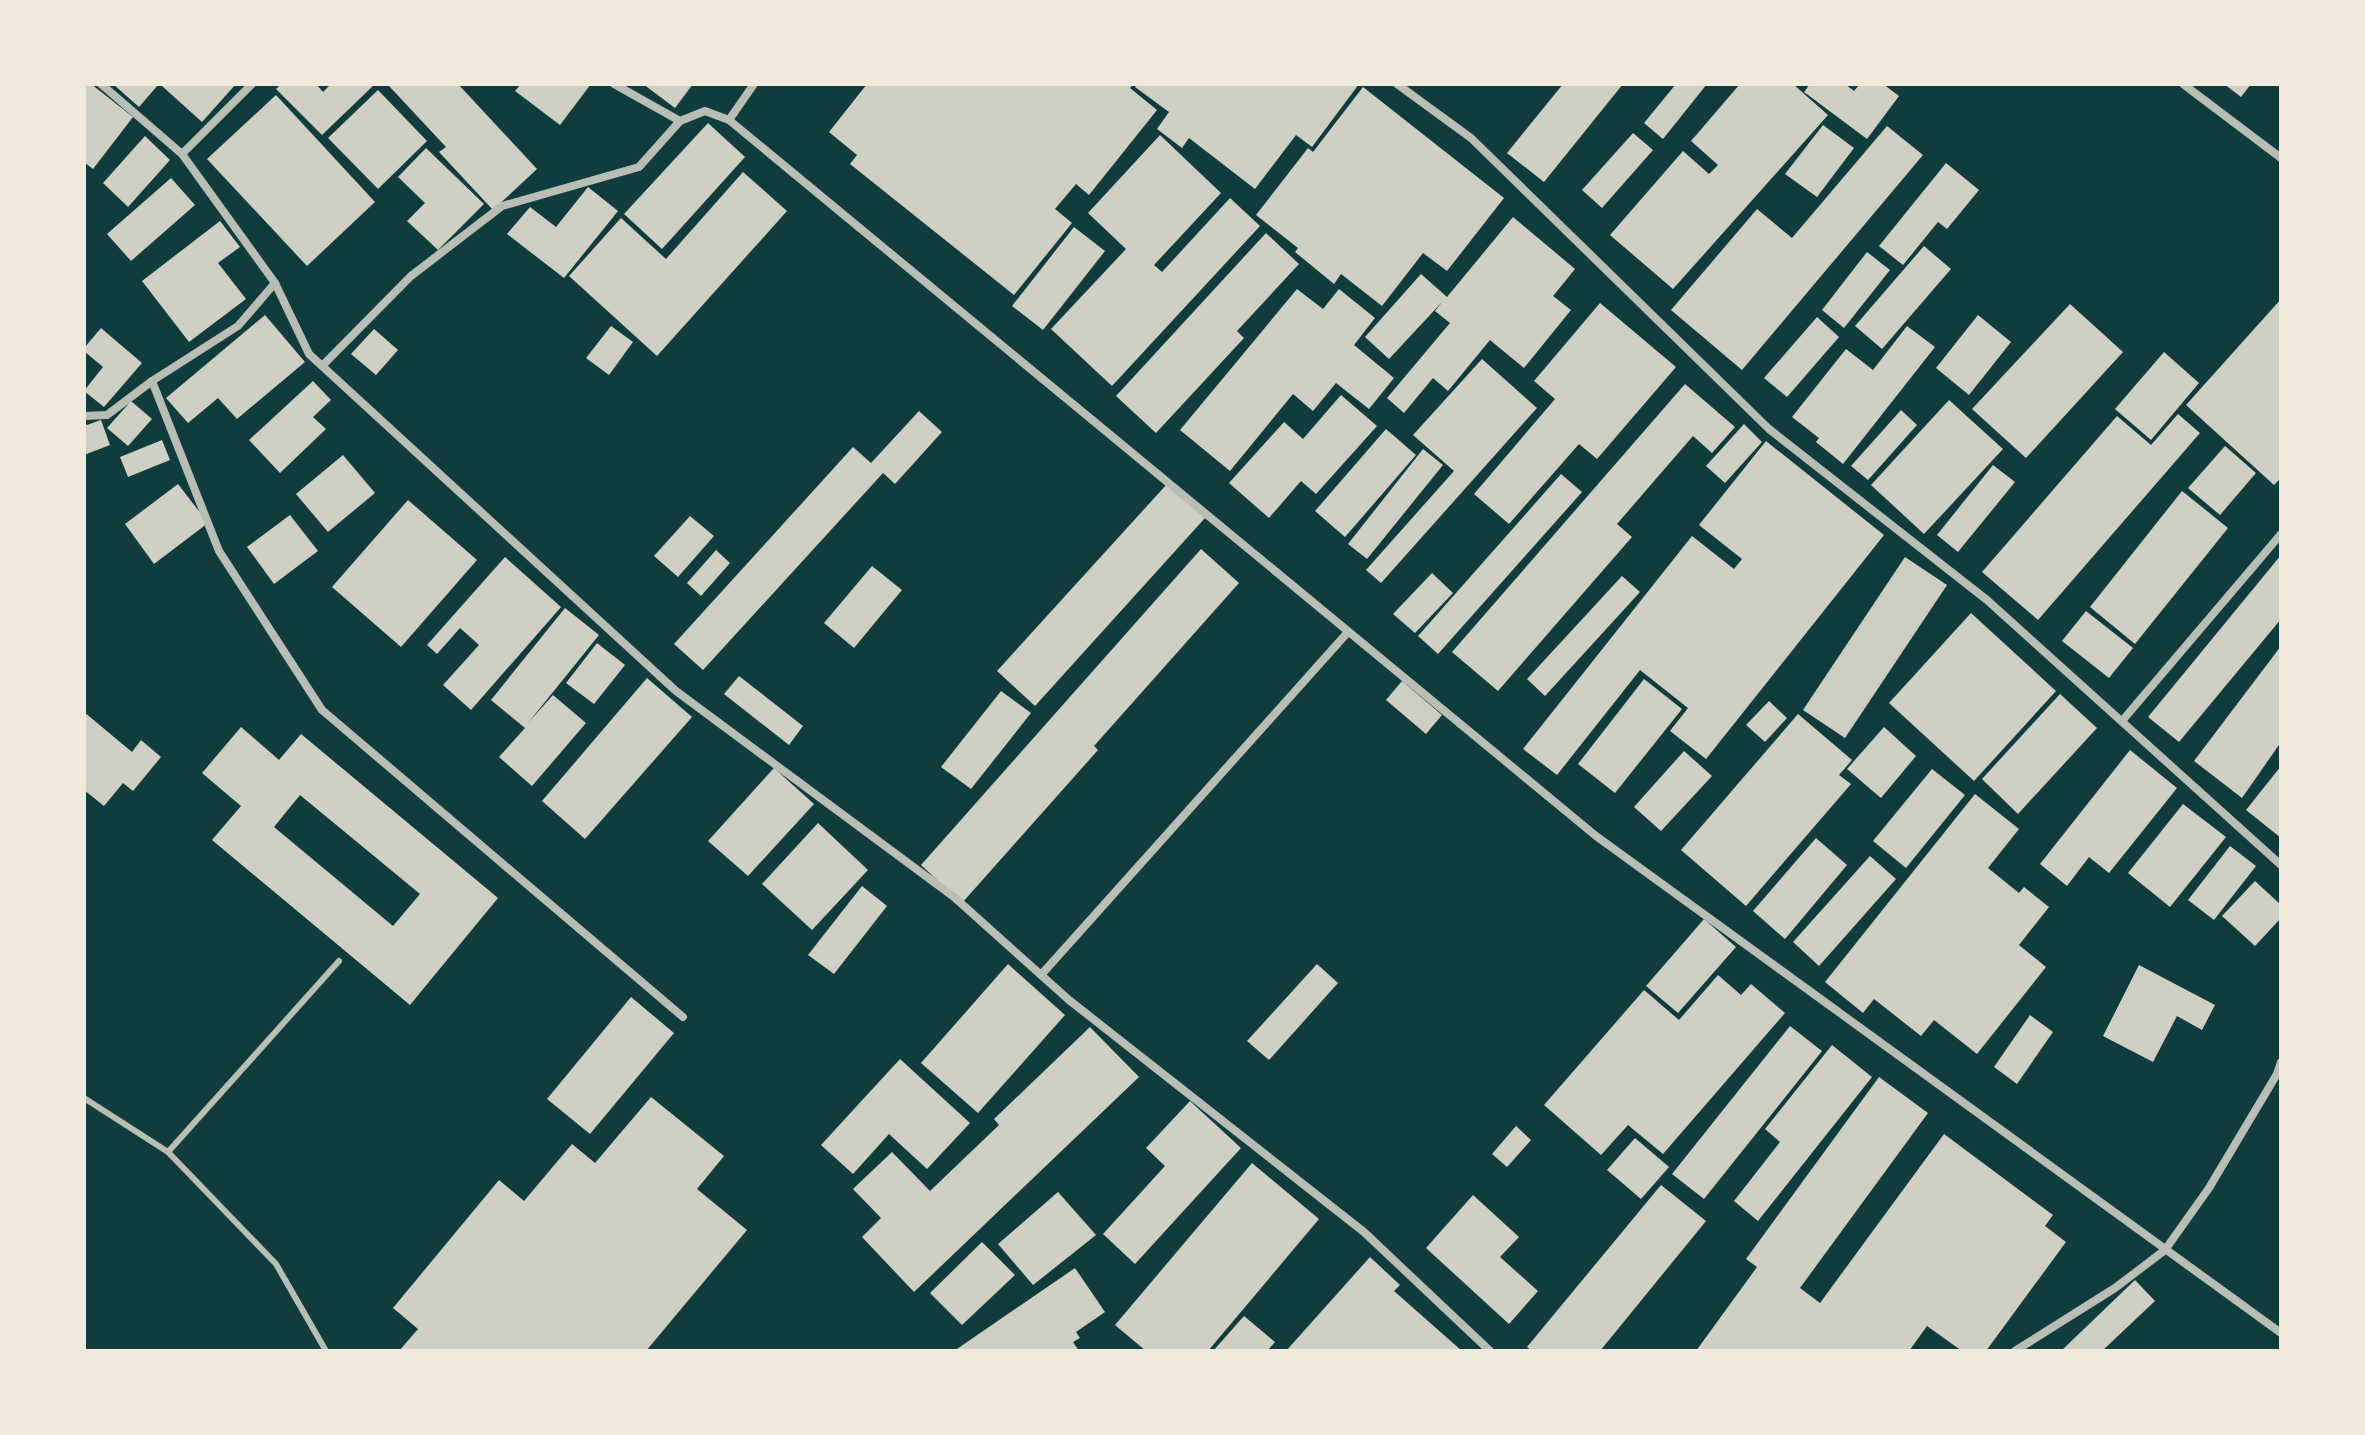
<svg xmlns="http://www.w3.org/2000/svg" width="2365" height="1435" viewBox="0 0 2365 1435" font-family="Roboto,sans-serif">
<rect width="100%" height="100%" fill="#0f3d3e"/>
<g fill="#cfcfc3" fill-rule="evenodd">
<path d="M84,84H91L133,117L93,169L84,162Z"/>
<path d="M113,84H157L158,85L139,107Z"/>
<path d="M163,84H236L202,122L162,86Z"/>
<path d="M281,84H316L323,92L331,84H375L322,135L276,89Z"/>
<path d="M392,84H458L537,169L493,210L439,152L446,147L389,86Z"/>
<path d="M521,84H591L560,125L515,91Z"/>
<path d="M643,84H693L675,108Z"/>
<path d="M867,84H1133L1130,88L1157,110L1089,195L1076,184L1055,209L1072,223L1014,295L850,164L857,155L829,132Z"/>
<path d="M1137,84H1359L1312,147L1296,135L1255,189L1189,138L1182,148L1157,129L1169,112L1135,87Z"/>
<path d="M1563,84H1623L1544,182L1507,153Z"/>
<path d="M1676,84H1707L1663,139L1644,123Z"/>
<path d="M1740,84H1793L1828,115L1673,289L1610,235L1683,151L1709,174L1718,165L1691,141Z"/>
<path d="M1810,84H1845L1854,91L1860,84H1883L1899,96L1867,139L1804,92Z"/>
<path d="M2224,84H2251L2241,97Z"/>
<path d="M1363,87L1504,198L1447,271L1423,253L1382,306L1341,274L1334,284L1295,252L1298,248L1256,215L1308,148L1313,152Z"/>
<path d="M378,90L427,141L378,189L328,138Z"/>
<path d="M276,95L375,202L307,266L207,159Z"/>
<path d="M708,123L745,157L662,249L624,214Z"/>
<path d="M1823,125L1854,148L1817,197L1785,174Z"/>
<path d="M1887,126L1923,155L1742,370L1671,310L1757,209L1792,238Z"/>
<path d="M1633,133L1653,150L1602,208L1582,190Z"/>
<path d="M1160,135L1221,193L1154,265L1162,272L1230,198L1260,226L1112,386L1051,329L1126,249L1088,213Z"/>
<path d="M145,136L170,160L128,207L103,183Z"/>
<path d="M426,148L484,204L438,250L407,221L425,203L398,177Z"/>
<path d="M1946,163L1979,190L1947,229L1938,222L1903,265L1879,246Z"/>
<path d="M743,172L787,211L657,356L569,276L621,218L666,259Z"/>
<path d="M171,178L195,205L131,261L107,234Z"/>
<path d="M588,187L618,211L564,278L507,234L530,207L556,227Z"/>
<path d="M1513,217L1575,269L1553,296L1571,310L1524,368L1490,340L1448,391L1433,378L1404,413L1387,398L1450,323L1435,311L1443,301L1389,359L1365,337L1421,274L1447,297Z"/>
<path d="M220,221L240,247L218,263L246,299L189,342L142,281Z"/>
<path d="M1074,227L1105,251L1043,330L1012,306Z"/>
<path d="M1266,233L1299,264L1237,331L1244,338L1156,433L1116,396Z"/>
<path d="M1924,246L1951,269L1882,349L1855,326Z"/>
<path d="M1867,252L1890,270L1844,328L1822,310Z"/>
<path d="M1297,289L1323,309L1339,289L1375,318L1354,345L1394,378L1369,409L1336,383L1313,411L1293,394L1230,471L1180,430Z"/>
<path d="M2281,299V478L2274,485L2186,405Z"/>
<path d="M1600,303L1676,367L1597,459L1579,444L1509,524L1474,494L1555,399L1534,381Z"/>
<path d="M2070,304L2123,352L2026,458L1972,409Z"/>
<path d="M265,315L305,362L237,419L218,398L188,423L166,398Z"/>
<path d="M1978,315L2011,342L1969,395L1936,368Z"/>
<path d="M1817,317L1839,337L1787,397L1764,378Z"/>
<path d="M611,326L633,342L609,375L586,358Z"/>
<path d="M1907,326L1935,347L1843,464L1816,442L1819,438L1792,417L1846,349L1873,370Z"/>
<path d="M101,328L142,363L104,407L84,391L103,367L84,351V348Z"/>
<path d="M374,329L398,350L376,375L351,354Z"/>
<path d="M2164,352L2199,383L2151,440L2115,409Z"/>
<path d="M1482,359L1537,408L1381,583L1366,570L1454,471L1413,435Z"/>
<path d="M313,381L331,400L313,417L326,429L280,473L249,440Z"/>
<path d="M1685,384L1735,427L1712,453L1693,436L1617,524L1632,537L1498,691L1452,652Z"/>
<path d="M1341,395L1377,426L1316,494L1301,481L1269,518L1229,483L1284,422L1303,439Z"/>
<path d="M1949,400L2003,449L1924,534L1871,485Z"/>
<path d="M131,401L152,419L128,446L107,428Z"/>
<path d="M1901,410L1917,425L1868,480L1851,466Z"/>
<path d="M919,411L942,432L895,484L883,473L703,670L674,644L853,447L871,463Z"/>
<path d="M2178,414L2200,433L2038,620L1982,572L2117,416L2151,445Z"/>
<path d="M101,420L110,445L84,455V426Z"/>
<path d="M1744,424L1762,442L1725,483L1706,466Z"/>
<path d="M1386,429L1416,455L1345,537L1315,511Z"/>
<path d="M162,440L170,460L128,477L120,457Z"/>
<path d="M1766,441L1884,535L1706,759L1670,731L1688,708L1640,670L1557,775L1523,749L1692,536L1734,569L1742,559L1699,525Z"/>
<path d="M2225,446L2256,473L2220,515L2188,488Z"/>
<path d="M1423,449L1443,465L1367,559L1348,544Z"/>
<path d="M343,455L375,493L328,532L296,494Z"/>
<path d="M1993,465L2015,482L1958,552L1937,535Z"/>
<path d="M1561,474L1582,492L1438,654L1418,636Z"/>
<path d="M178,484L208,523L154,564L125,524Z"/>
<path d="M1167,484L1205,518L1035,706L997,671Z"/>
<path d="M2182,491L2228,528L2135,644L2090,607Z"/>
<path d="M408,500L477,560L401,647L332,587Z"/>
<path d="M290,515L318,551L274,584L247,547Z"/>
<path d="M690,516L714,536L678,577L654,556Z"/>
<path d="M1201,549L1239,583L1094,746L1098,750L962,903L921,865Z"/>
<path d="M716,550L730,563L701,596L687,583Z"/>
<path d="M2281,555V619L2179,742L2148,717Z"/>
<path d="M505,557L561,607L471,710L443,685L479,645L460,628L437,654L427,645Z"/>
<path d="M1905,557L1947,585L1845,738L1803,710Z"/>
<path d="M872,566L902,590L854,648L824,623Z"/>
<path d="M1432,573L1453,593L1415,633L1393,614Z"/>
<path d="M1622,576L1640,592L1545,696L1527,679Z"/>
<path d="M565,608L599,635L528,723L553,695L586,723L532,786L499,757L525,728L491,700Z"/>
<path d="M2086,611L2133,648L2109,678L2062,641Z"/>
<path d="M1971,613L2056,691L1974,781L1889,703Z"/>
<path d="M597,643L625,665L594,704L566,683Z"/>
<path d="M2281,646V742L2242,798L2194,761Z"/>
<path d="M739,676L803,726L789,745L724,694Z"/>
<path d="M647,678L692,717L585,839L542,801Z"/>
<path d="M1644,679L1682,709L1615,793L1578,764Z"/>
<path d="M1402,681L1442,715L1426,734L1386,700Z"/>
<path d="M1001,691L1031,713L971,789L941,767Z"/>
<path d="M2060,694L2097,728L2018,814L1982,779Z"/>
<path d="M1769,701L1787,718L1765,742L1746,725Z"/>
<path d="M84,712L132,752L141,740L161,757L133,791L123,783L104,806L84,790Z"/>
<path d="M1798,714L1852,760L1839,775L1851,784L1746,906L1681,850Z"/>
<path d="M241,727L279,760L301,734L498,898L410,1005L212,840L241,806L202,773ZM300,795L420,894L393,926L274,827Z"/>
<path d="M1884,727L1916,756L1881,798L1847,769Z"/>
<path d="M2130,750L2177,788L2109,873L2089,857L2067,886L2040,864Z"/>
<path d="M1684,751L1712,776L1661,831L1634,807Z"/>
<path d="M2281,766V838L2246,810Z"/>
<path d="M774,768L814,804L748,876L708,841Z"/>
<path d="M1932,769L1965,795L1906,868L1873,841Z"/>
<path d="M1975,794L2019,829L1988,868L2019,893L2024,887L2049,907L2019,945L2046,967L1977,1054L1934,1020L1921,1036L1874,999L1863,1013L1825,982Z"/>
<path d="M2183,804L2226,837L2170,907L2128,873Z"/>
<path d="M818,823L868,870L812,930L762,884Z"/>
<path d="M1816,838L1847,865L1785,939L1753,911Z"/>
<path d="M2230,846L2256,866L2214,920L2188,900Z"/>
<path d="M1870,856L1896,879L1819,966L1793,942Z"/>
<path d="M2255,881L2281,905V918L2255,946L2222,916Z"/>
<path d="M862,886L887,906L834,974L808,955Z"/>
<path d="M1704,919L1736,947L1678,1013L1646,986Z"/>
<path d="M1008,964L1065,1015L978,1113L921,1063Z"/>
<path d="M1317,964L1338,983L1269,1060L1247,1041Z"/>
<path d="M2139,965L2215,1005L2202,1030L2177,1016L2153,1062L2103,1036Z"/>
<path d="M1718,975L1741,995L1751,984L1785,1013L1663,1154L1628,1125L1601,1155L1544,1105L1644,990L1679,1020Z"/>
<path d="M631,997L674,1033L590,1134L547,1099Z"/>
<path d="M2030,1015L2053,1032L2017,1084L1994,1067Z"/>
<path d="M1790,1026L1822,1051L1704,1199L1672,1174Z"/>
<path d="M1090,1027L1139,1077L914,1292L862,1237L881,1218L853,1189L892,1152L930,1191L999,1125L994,1119Z"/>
<path d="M1832,1045L1872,1077L1758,1221L1734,1201L1780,1142L1765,1129Z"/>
<path d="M900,1059L970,1123L927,1169L889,1134L853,1174L821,1145Z"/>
<path d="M1879,1077L1928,1113L1800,1288L1820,1303L1944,1134L2053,1215L2045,1226L2066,1242L1986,1351H1962L1927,1326L1909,1351H1696L1757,1267L1746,1259Z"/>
<path d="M651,1097L724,1156L697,1189L747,1230L646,1351H399L418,1329L393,1308L499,1180L524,1201L572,1144L595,1163Z"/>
<path d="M1190,1101L1241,1148L1135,1264L1103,1234L1165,1166L1146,1148Z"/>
<path d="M1516,1126L1531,1140L1507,1167L1492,1154Z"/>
<path d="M1635,1138L1669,1167L1641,1199L1607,1170Z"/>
<path d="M1252,1163L1319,1219L1208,1351H1146L1115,1325Z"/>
<path d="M1661,1185L1706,1221L1600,1351H1532L1527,1347Z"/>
<path d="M1058,1192L1096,1235L1033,1285L998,1244Z"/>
<path d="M1473,1195L1519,1237L1500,1257L1538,1291L1509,1324L1426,1248Z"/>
<path d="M982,1242L1015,1275L962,1325L930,1293Z"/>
<path d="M1370,1257L1400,1285L1394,1291L1462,1351H1286Z"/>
<path d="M1075,1268L1105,1312L1076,1332L1080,1338L1073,1342L1079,1351H954Z"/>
<path d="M2135,1280L2155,1301L2102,1351H2061Z"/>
<path d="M1244,1316L1275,1342L1267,1351H1213Z"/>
</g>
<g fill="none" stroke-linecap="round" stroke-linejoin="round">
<g stroke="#b8beb3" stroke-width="6">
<path d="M84,1098L168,1152L276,1264L326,1351"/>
<path d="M168,1152L339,961"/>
</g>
<g stroke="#b8beb3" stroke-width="8">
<path d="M101,84L182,154"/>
<path d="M252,84L182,154L275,283L309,354L676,691L954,897L1069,1000L1364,1232L1490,1351"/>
<path d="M614,84L680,121"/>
<path d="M1397,84L1471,138L1769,429L1987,600L2281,865"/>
<path d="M2183,84L2281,158"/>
<path d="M729,120L754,84"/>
<path d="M322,366L411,276L502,206L639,167L680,121L705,111L729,120L1596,836L2281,1333"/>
<path d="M152,381L219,551L322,710L683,1017"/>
<path d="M84,416L107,415L152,381L238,326L275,283"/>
<path d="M2122,721L2281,534"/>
<path d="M1041,975L1348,632"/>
<path d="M2015,1351L2115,1288L2165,1250L2209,1188L2277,1074L2281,1062"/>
</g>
</g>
<rect width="2365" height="1435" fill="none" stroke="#f1e9da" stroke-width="172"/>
</svg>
